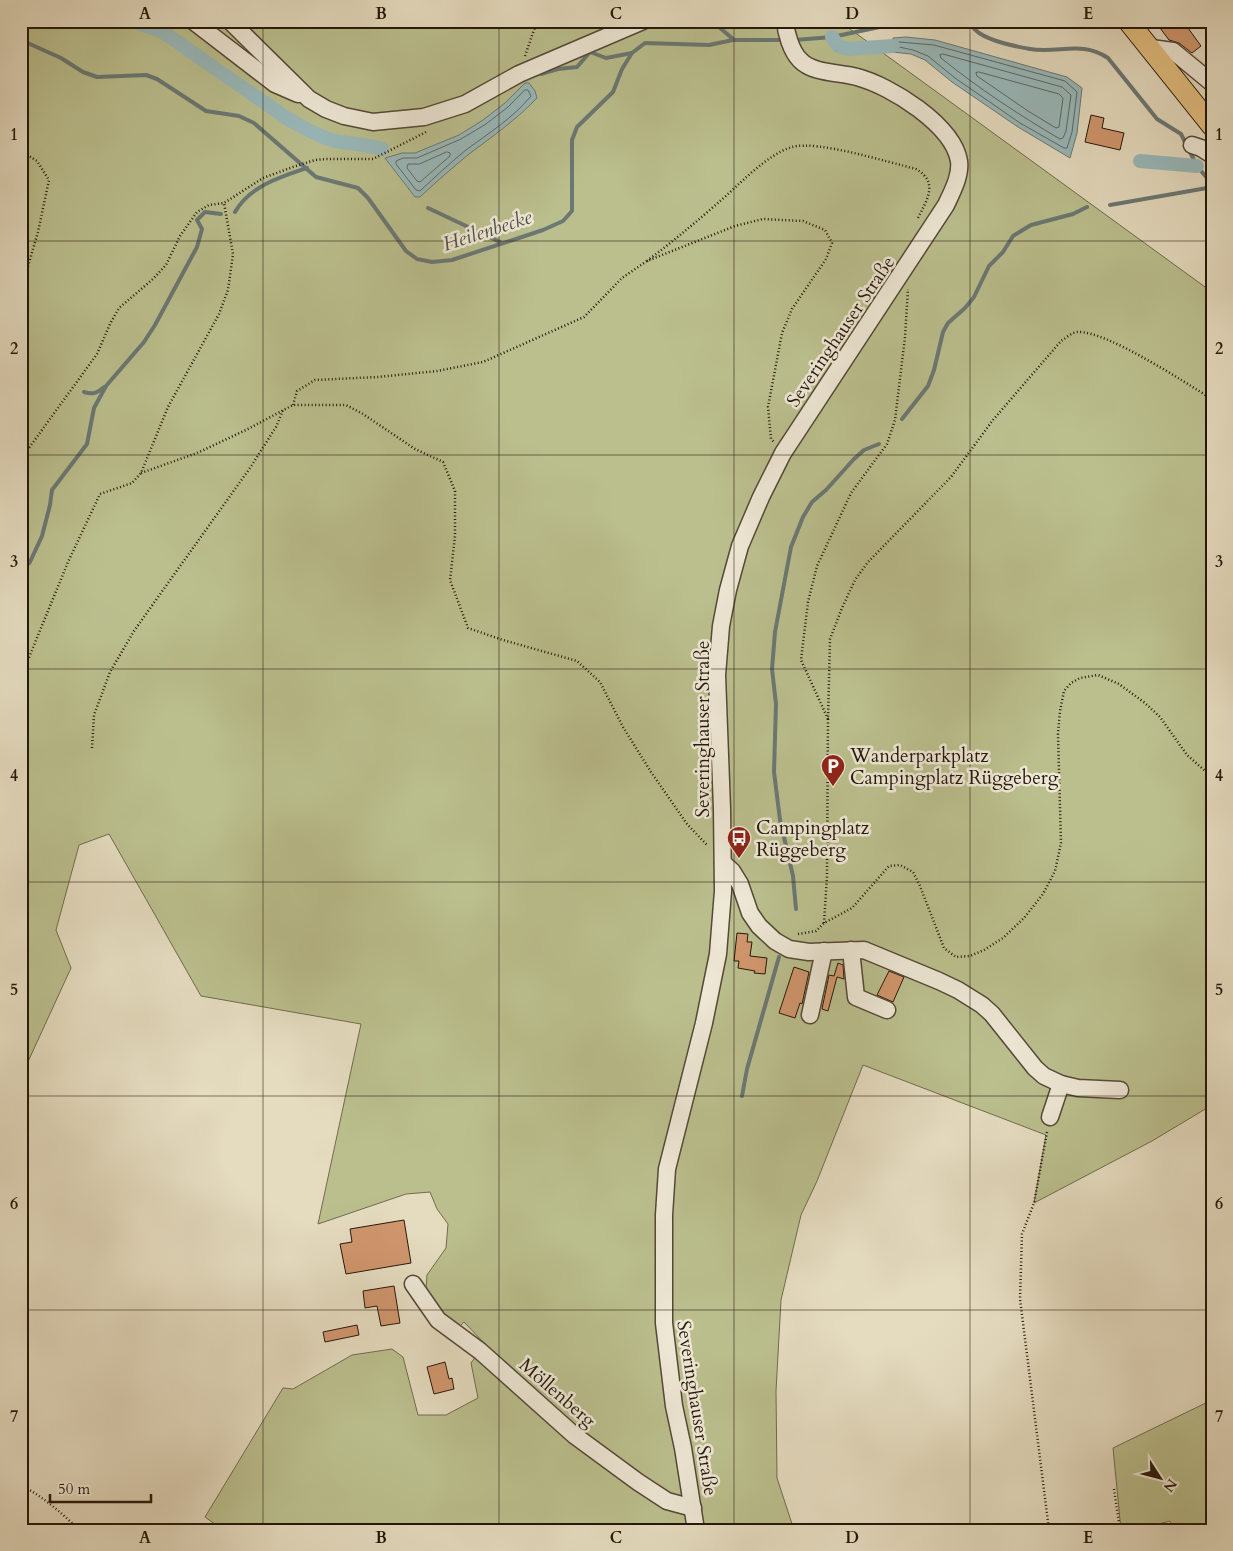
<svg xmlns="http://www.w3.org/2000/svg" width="1233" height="1551" viewBox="0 0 1233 1551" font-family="Cardo,serif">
<rect width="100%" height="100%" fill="#e5dcc0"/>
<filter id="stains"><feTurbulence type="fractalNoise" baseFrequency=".004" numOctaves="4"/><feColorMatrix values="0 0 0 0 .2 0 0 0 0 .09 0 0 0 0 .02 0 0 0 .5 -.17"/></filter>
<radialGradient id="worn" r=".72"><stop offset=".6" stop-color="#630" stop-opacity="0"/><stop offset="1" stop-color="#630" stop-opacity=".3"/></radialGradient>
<g fill="#bbbf8e" stroke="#706b4c">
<path d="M21,21H839L1212,292V1105L1152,1141L1034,1203L1046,1135L863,1065L817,1181L801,1215L781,1300L776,1391L777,1478L794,1530H701L669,1330L673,1168L694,1088L700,1073L713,1019L712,951L659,1244L689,1530H223L205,1517L283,1388L293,1389L352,1355L392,1349L403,1357L418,1415H446L478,1398L471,1363L485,1344L464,1322L457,1329L437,1311L426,1289L427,1275L446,1248L448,1224L437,1209L430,1192L406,1194L318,1224L361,1024L201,996L109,834L79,845L56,930L71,968L21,1077Z"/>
<path d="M1212,1400V1530H1174L1170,1521L1136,1530H1121L1113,1448Z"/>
</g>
<g fill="#99b9bb" stroke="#6b7874">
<path d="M906,37L935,40L1067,77L1082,88L1077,133L1070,158L1018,127L952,82L925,60L911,54L892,52L893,38Z"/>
<path d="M525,83H529L535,91L537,98C516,120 493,136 469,154C452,168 436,182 420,197H415L385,158L402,153H415L459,135L483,120L505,103Z"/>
</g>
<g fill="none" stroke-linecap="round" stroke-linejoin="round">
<g stroke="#5f6862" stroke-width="1">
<path d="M899,42L934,45L1065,81L1077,92L1072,132L1067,148H1064L1020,123L955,78L928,56L913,50L899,47L898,45Z"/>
<path d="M943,54L1062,87L1071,95L1066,131L1063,138L1060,139C1019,115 978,88 941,58L940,55Z"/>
<path d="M979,72L1059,94L1063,98L1059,127L1056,128L1028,111L977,76L976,73Z"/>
<path d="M525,90H528L531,96C513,118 489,133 466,150C450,163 435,177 420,191L416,190L396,164V161L403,158H417L461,139L486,124L508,107Z"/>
<path d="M447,152L450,153V156L420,182L417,181L407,168L408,164H419Z"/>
</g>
<g stroke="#6b7874" stroke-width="4">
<path d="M712,21L733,39"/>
<path d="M964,21C970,24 974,29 979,33C993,42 1014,46 1030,49C1058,54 1082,40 1108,58L1157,119L1181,134L1197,166L1212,184"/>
<path d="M21,40L61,58L83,72L97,77L146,75L157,79L206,111L239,116L254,123L316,177L358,188L368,198L406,251L417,259L432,262L452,260L543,230L563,221L572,211V140L577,127L613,92L622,69L632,53L645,43L709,45L733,40H785"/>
<path d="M795,40L832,37L908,21"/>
<path d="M541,74L558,69L577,67L590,52L606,58L632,53"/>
<path d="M1110,205L1207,188H1212"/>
<path d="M428,208L500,242"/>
<path d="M235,212C250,186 280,177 307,168"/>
<path d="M84,392C93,395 97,393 104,387"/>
<path d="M902,419L928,386L934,370L943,332L948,323L965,308L974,297L989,266L1003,252L1013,236L1031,225L1073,214L1087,207"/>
<path d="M21,571L30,562L42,536L50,505L52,490L87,444L94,408L106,386L144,342L155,325L197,247L202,229L197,220L205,212L221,214"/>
<path d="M796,909L793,876L780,820L774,772L776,704L772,669L775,632L791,547L803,517L812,502L826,490L854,459L864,450L879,444"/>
<path d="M742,1096L747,1069L779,957"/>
</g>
<g stroke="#99b9bb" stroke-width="14">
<path d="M132,21L163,32L288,119C303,127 319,137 335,141C351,144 367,144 382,149"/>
<path d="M832,37L838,46L849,49L893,46"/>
<path d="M1140,161L1197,166"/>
</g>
</g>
<g fill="#d1966e" stroke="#251709">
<path d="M1169,21H1183L1201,46L1192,53L1179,43L1169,40L1160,28Z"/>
<path d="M1091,115L1104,118L1102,128L1124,133L1120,150L1085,142Z"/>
<path d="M737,933L748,934L747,942H752L750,956L767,958L765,974L754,973L755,971L738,968L739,961H734Z"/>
<path d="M838,963L843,965L844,979L837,977L828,1011L822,1009L829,975L834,976Z"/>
<path d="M794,967L809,972L802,1004L800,1003L795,1018L779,1013Z"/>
<path d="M889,971L904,977L893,1002L877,995Z"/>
<path d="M404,1220L411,1263L346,1274L340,1244L352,1242L350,1229Z"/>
<path d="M394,1286L400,1323L381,1326L377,1306L365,1308L363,1291Z"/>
<path d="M357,1325L359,1335L325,1342L323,1332Z"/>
<path d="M445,1362L449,1379L452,1378L454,1389L434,1394L427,1367Z"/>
</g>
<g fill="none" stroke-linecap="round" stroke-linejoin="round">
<g stroke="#554837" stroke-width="19">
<g id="minor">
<path d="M193,21L275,84L298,94"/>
<path d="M230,21L309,99L326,109L344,116L373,122L424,117L465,104L519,74L643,21"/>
<path d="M1151,48L1173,51L1212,83"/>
<path d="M1192,145L1201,148L1212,155"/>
<path d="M723,863L732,871L740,884L750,913L759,926L775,941L789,949L809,952L864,950L939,981L958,990L982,1005L992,1014L1035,1068L1044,1076L1061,1084L1078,1088L1120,1090"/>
<path d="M851,950L856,997L887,1010"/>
<path d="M810,1015L824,951"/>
<path d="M1050,1117L1061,1084"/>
<path d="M413,1284L438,1320L480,1351L574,1435L638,1482L667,1501L693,1508"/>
<path d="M696,1530L683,1448L674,1406L664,1323V1215L667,1169L704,1023L718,954L723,891L722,809L717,675L721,626L728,590L740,546L761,497L783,453L946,205C952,192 961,176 959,161C953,125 891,86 857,77C840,72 813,74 800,60C791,51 786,33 785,21"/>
</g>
</g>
<g stroke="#251709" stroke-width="22">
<path id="major" d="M1128,21L1212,126"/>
</g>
<g stroke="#251709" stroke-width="2.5" stroke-dasharray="1 2.5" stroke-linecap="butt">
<path d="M363,21L372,24L431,27L467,21"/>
<path d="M525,56L537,21"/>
<path d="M21,151L37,161L49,180L38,232L21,290"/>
<path d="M647,261C672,242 695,223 719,202C738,186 767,154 792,147C818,140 887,162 916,169C940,183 926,201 917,220"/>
<path d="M293,405L297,391L315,380L378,377L437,371L483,362L584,317L622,278L647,261L735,226L763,219L803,221L825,230L832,243L826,259L792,309L782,333L768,407L771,439L774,442"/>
<path d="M21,459L97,354L110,324L119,308L153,279L166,265L180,236L197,212L209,205L224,203L263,178L293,167L315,160L326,159H373L426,132"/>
<path d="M141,473L197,453L246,430L293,405H346L363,414L415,449L443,462L455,491V536L450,580L468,628L503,640L577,661L600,682L623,727L651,772L687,824L707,845"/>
<path d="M21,677L68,562L100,494L132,483L141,473L168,407L219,314L228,290L233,254L224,203"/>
<path d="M828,719L801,660L808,602L817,566L851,493L887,444L895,420L905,337L908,289"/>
<path d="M92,748L94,715L110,672L134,631L168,583L250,468L276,427L283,410"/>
<path d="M824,923L827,876L828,719L830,639L842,608L855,580L868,562L951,477L993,420L1061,341C1066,338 1072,332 1078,332C1107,331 1184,382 1212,399"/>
<path d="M798,934L816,931L824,923L852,908L889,866L900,865L913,872L920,886L944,948L956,957L970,956L984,950L1003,938L1024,918L1043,894L1055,871L1061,843L1058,734L1060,711L1064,691L1071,683L1080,678L1098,675L1119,684L1145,703L1160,717L1187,755L1212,777"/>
<path d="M1047,1132L1034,1203L1022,1234L1020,1299L1049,1530"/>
<path d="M21,1485C43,1497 61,1512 79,1530"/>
<path d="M1114,1489L1120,1530"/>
</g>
<use href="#minor" stroke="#eee8d6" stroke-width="16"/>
<use href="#major" stroke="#e2be80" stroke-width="20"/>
</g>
<path fill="none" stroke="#251709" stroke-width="1" stroke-opacity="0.55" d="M263,21V1530M499,21V1530M734,21V1530M970,21V1530M21,241H1212M21,455H1212M21,669H1212M21,882H1212M21,1096H1212M21,1310H1212"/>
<defs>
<g id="parking-pin" transform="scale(1.25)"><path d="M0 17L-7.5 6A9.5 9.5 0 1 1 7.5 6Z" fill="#8f2418" stroke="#eee8d6"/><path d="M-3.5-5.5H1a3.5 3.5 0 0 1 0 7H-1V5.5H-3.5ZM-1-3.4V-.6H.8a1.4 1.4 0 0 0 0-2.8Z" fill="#fff"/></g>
<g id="bus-pin" transform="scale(1.25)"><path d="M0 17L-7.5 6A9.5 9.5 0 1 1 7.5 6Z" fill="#8f2418" stroke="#eee8d6"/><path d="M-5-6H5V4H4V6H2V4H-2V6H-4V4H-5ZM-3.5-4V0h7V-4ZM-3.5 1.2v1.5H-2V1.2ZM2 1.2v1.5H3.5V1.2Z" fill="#fff"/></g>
</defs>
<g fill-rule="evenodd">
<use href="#parking-pin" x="833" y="766"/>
<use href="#bus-pin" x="739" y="838"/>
</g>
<g text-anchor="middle" stroke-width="5" stroke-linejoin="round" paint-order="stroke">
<g font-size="19" fill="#251709" stroke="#eee8d6">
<text transform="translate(840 331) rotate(-56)" y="7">Severinghauser Straße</text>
<text transform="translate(702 729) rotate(-90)" y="7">Severinghauser Straße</text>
<text transform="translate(558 1392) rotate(41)" y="7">Möllenberg</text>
<text transform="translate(698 1408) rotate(81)" y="7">Severinghauser Straße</text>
</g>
<g font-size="19" fill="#251709" stroke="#eee8d6" text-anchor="start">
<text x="850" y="762">Wanderparkplatz<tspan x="850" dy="22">Campingplatz Rüggeberg</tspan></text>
<text x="756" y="834">Campingplatz<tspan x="756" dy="22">Rüggeberg</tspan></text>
</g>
<g font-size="20" font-style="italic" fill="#4e5047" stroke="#eee8d6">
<text transform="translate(487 230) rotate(-18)" y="7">Heilenbecke</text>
</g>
</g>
<rect width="1233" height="1551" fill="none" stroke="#e5dcc0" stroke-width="55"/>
<g transform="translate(1160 1478) rotate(126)" stroke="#eee8d6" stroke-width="4" paint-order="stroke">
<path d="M0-4L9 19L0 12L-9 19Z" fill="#251709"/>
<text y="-8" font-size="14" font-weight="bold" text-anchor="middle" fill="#251709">N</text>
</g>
<path d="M50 1494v8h101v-8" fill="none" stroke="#251709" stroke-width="2.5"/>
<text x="58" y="1494" font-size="15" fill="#251709" stroke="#eee8d6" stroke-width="4" paint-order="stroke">50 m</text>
<rect x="28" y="28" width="1178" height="1496" fill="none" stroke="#251709" stroke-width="2"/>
<g font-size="16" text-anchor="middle" font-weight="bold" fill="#251709">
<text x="145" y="19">A</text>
<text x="381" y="19">B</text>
<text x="616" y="19">C</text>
<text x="852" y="19">D</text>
<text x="1088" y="19">E</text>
<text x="14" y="140">1</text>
<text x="1219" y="140">1</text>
<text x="14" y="354">2</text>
<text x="1219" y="354">2</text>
<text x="14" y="567">3</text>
<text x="1219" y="567">3</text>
<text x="14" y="781">4</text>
<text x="1219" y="781">4</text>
<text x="14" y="995">5</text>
<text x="1219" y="995">5</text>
<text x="14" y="1209">6</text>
<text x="1219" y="1209">6</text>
<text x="14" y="1422">7</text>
<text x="1219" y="1422">7</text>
<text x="145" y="1543">A</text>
<text x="381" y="1543">B</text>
<text x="616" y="1543">C</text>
<text x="852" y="1543">D</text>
<text x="1088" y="1543">E</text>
</g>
<rect width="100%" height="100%" filter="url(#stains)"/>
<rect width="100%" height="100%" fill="url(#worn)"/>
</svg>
